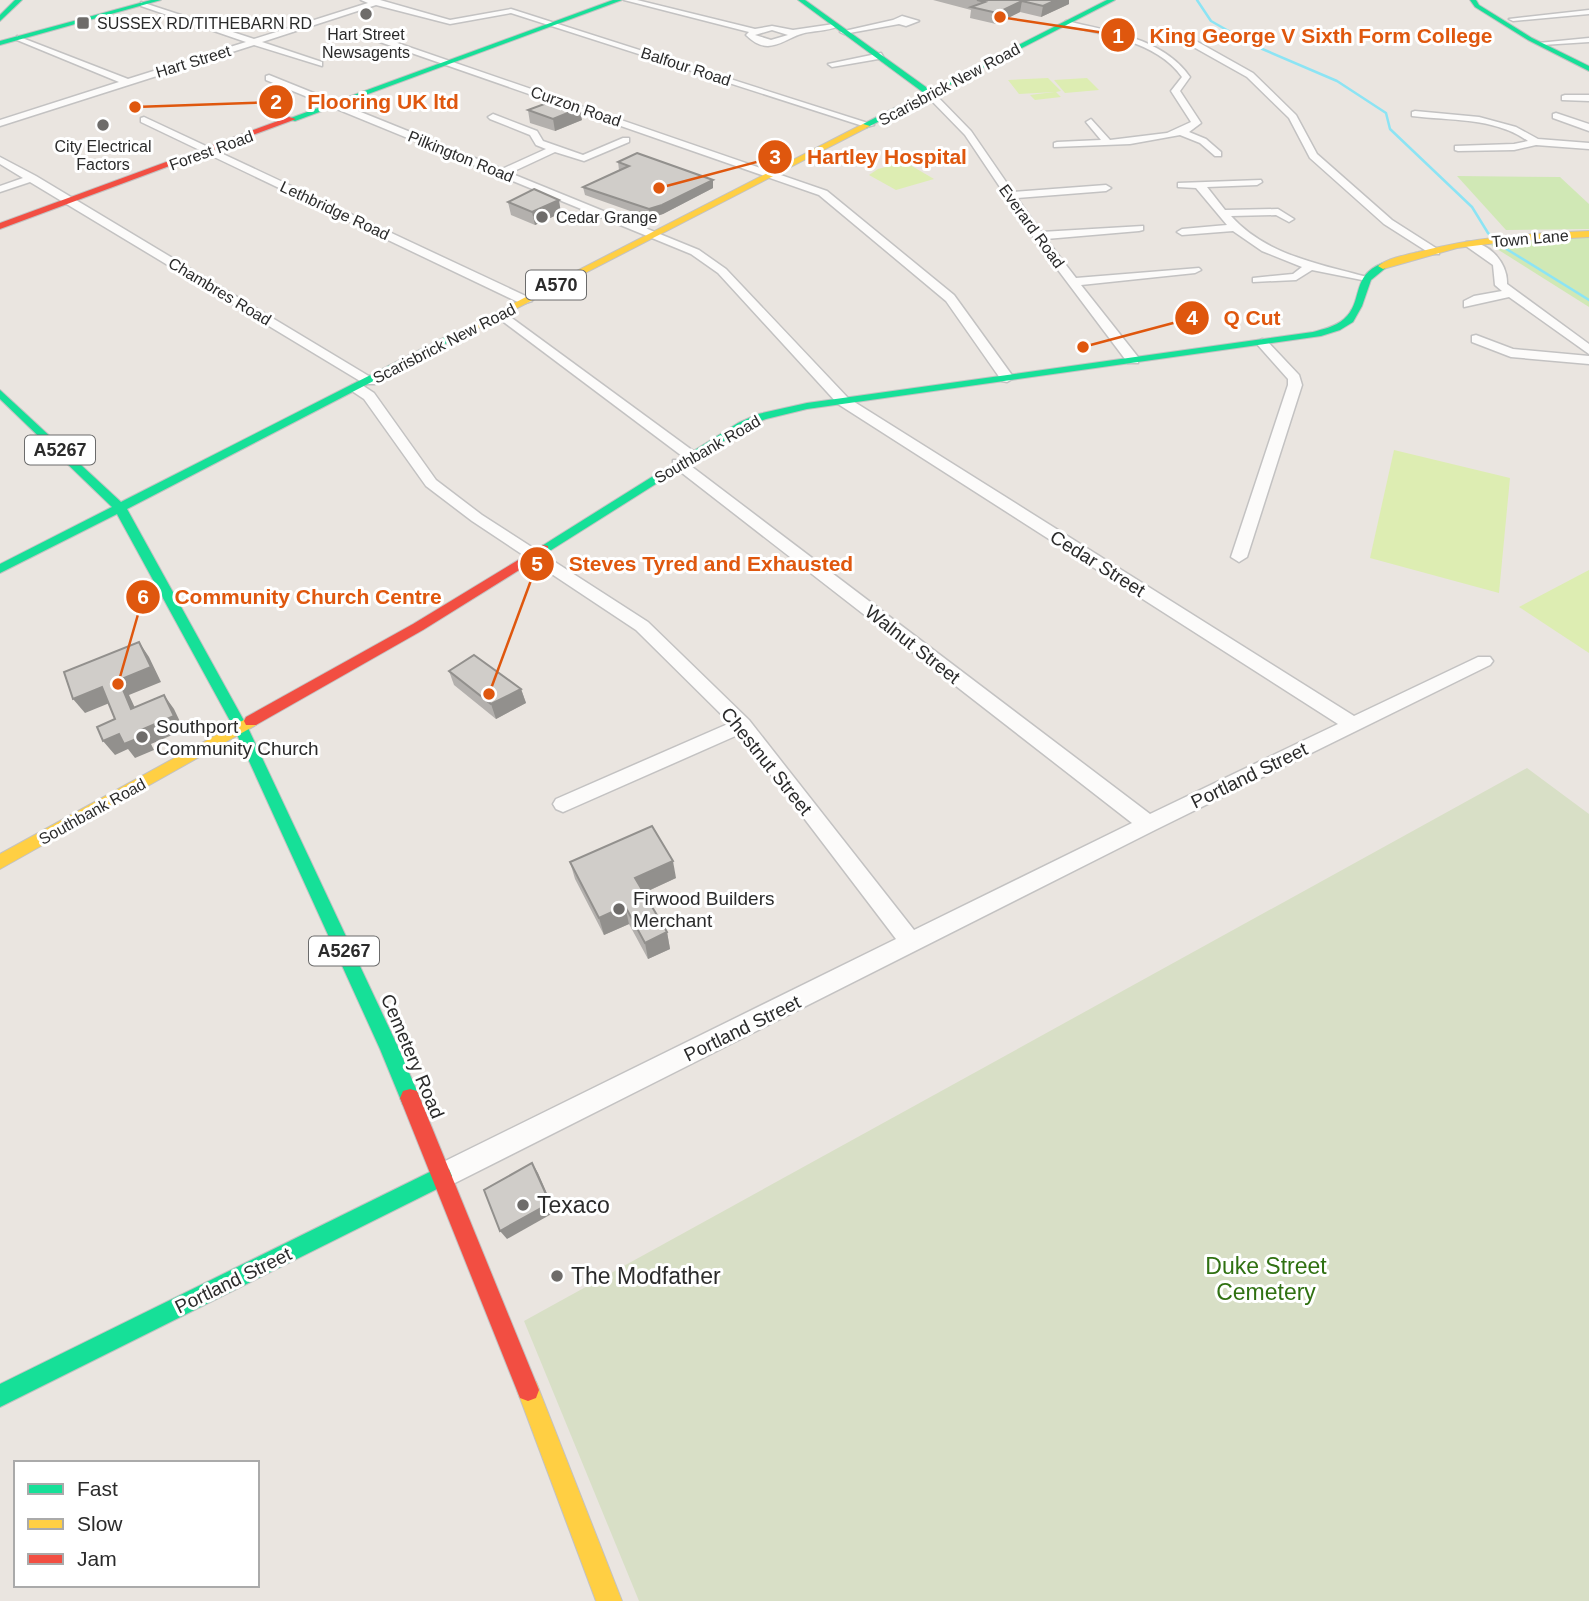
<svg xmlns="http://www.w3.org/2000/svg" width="1589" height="1601" viewBox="0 0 1589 1601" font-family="Helvetica,sans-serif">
<rect width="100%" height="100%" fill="#eae5e0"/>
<g fill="#d0e8b5">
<path d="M1457,176L1560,177L1589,204V229L1506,230Z"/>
<path d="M1589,237V307L1486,242Z"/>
</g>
<path fill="#d8dfc6" d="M1527,768L1589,814V1601H639L524,1321Z"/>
<g fill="#ddedb2">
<path d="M1048,78L1061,91L1056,92L1061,97L1035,100L1030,95L1054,92L1019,94L1008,80Z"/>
<path d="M1087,78L1099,90L1065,93L1054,80Z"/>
<path d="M905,162L934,179L896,190L869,175L878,169Z"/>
<path d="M1394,450L1510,478L1499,593L1370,558Z"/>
<path d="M1589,570V653L1519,607Z"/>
</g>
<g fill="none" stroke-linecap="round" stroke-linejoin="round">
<path stroke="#8ce4f4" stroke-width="2.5" d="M1197,0L1211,21L1253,45L1337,81L1386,113L1390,129L1472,207L1488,233L1500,245L1589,300"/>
<g stroke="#c3c2c2" stroke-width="3">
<g id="street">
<path d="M361,0H380L450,20L511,9L874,125L866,127L511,13L450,24L376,5L262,42L322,62V66L254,45L0,126V120L119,82L17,40V36L128,79L246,42L141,6V2L254,39L368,3Z"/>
<path d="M624,0H637L755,29L772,26L793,30L834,24L838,26C827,32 813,30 801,34C782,40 768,57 746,35L749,32ZM772,30L788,35L771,40L755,35Z"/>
<path d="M1589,10V14L1513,21L1509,19Z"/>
<path d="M902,16L919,21L906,26L899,24L844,34L840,32L893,20Z"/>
<path d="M1066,21C1109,31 1163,38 1190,77L1180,91L1201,123L1189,132L1206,139L1221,152V156H1215L1200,143L1180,135L1130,144L1054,147V143L1057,142L1101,140L1086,122L1091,119L1110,140L1167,133L1191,122L1171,91L1182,77C1157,41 1102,34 1063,25Z"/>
<path d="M380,37L827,191L954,295L1014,378L1007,382L1002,381L946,301L819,195L377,41Z"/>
<path d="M1589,38V42L1542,45L1538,43Z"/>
<path d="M1190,41H1196L1253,73L1296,115L1317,154L1392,220L1439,250V254H1431L1384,224L1310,158L1289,118L1247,77L1190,45Z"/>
<path d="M881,53L884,58L832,67L828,64Z"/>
<path d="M269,75L502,169L546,149L536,145L530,135L490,119L488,117L493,114L537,131L543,141L583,155L623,138H629V142L584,161L555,152L510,173L699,250L726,269L848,398L1354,716L1478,657H1490L1493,661L1490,665L1155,830L451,1185L442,1188L433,1185L430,1176L433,1167L896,939L740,734L570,809L563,812L556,809L553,804L556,799L730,723L636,630L472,521L426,486L364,399L352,391V385H362L374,393L436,480L482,515L648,622L749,720L914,930L1132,823L673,466V460H683L1150,814L1338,724L838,404L718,273L691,254L266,80V76Z"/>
<path d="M927,92H933L971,131L1013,192L1106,185L1111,188L1106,191L1017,198L1041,232L1143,226V230L1139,231L1046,239L1076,278L1199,268L1201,270L1195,273L1081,285L1138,357V363H1128L1034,238L965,135L927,96Z"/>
<path d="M1565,95H1589V101L1562,100V96Z"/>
<path d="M1415,111L1479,117L1516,127L1538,139L1589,143V149L1536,145L1514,150L1458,151L1455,150V146L1514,144L1528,141C1494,117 1451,121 1412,116V112Z"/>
<path d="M1556,113L1589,124V131L1553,118V114Z"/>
<path d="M144,117L530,298L532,301L522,304L141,122V118Z"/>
<path d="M0,157L36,176L377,381L375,384H365L30,182L0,192V186L23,178L0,164Z"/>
<path d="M1261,180L1262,182L1257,185L1207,187L1225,210L1278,209L1294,219L1289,222L1276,215L1231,216C1266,255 1319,264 1367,277V281L1312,270L1296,280L1253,282V278L1293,274L1302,267L1262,251L1233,231L1182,235L1177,232L1182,229L1227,225L1196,188L1178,187V183Z"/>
<path d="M1466,242C1488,240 1508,263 1507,284L1589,344V354L1509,297L1464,307V301L1474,296L1502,291L1495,285L1493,265L1466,246Z"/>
<path d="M501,310L696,453V459H686L497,317L495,314Z"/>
<path d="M1476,335L1513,349L1589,356V364L1511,357L1472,342V336Z"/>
<path d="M1262,339L1266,340L1299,375L1302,385L1247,557L1239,562L1231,557L1288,385V379L1256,343Z"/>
</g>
</g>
<g stroke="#c3c2c2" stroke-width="2">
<g id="fast">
<path d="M15,0H22L0,21V15Z"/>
<path d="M151,0H161L0,45V41Z"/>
<path d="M613,0H622L295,121L288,119Z"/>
<path d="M798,0H805L930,90L1107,0H1115L866,128L863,124L924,93Z"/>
<path d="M1470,0H1476L1479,5L1532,38L1589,66V71L1528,40L1475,7Z"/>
<path d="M1383,263L1388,266L1371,280L1362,306L1353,322L1340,330L1321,336L807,409L766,419L746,427L548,552L543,553L537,549L738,423L758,414L807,403L1313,332C1323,329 1335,327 1344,319C1364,302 1350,275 1383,263Z"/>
<path d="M457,331L466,333L127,509L248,728L398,1047L420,1098L417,1105L410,1107L403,1105L380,1049L234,728L117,514L0,573V564L112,507L0,399V390L121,502Z"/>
<path d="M442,1166L449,1169L452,1176L449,1183L0,1407V1384Z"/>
</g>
</g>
<g stroke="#c3c2c2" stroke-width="2">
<g id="slow">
<path d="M863,124L870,126L465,335L456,333Z"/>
<path d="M1589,231V237L1512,241L1457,248L1383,269L1378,266C1389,258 1405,255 1418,252C1474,237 1532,233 1589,231Z"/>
<path d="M251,716L256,717L258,721L256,725L0,869V854Z"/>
<path d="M528,1379L536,1382L622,1601H596L517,1390L520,1382Z"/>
</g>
</g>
<g stroke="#c3c2c2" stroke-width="2">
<g id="jam">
<path d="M289,117L296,119L0,229V223Z"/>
<path d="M543,545L548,546V552L423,630L256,725H246L244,721L246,717L413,624Z"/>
<path d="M410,1089L417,1091L539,1390L536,1398L528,1401L520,1398L400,1098L403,1091Z"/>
</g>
</g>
<use href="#street" fill="#fcfbfa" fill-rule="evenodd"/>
<use href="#fast" fill="#16e098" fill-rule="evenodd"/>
<use href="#slow" fill="#ffcf43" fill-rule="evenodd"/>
<use href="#jam" fill="#f24e42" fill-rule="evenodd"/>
</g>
<g fill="#b3b0ad">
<path d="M933,0H1069V4L1041,17L1020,12L996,24L970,18L971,10Z"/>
<path d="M528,110L582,120L555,131L530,123Z"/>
<path d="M618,162L713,180V188L663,214L650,218L585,195L583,187L619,170Z"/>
<path d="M508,202L561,213L535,225L511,215Z"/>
<path d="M449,671L521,689L526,703L496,719L454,685Z"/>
<path d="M570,862L676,878L644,893L667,932L670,949L648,959L629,924L604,935L575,879Z"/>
</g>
<g fill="#92908d">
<path d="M1056,0H1069V4L1041,17L1043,6Z"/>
<path d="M1022,1L1020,12L996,24L997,13Z"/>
<path d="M580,108L582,120L555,131L553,119Z"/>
<path d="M713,180V188L663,214L650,218L649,209Z"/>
<path d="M559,200L561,213L535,225L532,212Z"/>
<path d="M139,642L149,657L161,682L129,695L142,723L131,709L119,680Z"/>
<path d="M102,687L112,702L85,713L73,699Z"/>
<path d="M521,689L526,703L496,719L491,704Z"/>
<path d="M164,695L174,709L184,730L151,744L154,750L135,758L128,749L115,755L103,741L119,734L141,730Z"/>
<path d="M673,861L676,878L639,895L635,878Z"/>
<path d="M625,906L629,924L604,935L599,918Z"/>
<path d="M667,932L670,949L648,959L645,943Z"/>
<path d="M532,1163L538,1173L555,1212L507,1239L500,1231Z"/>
</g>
<g fill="#d0cdc9" stroke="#92908d" stroke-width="2">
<path d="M977,0H1056L1043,6L1022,1L997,13L971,7L985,2Z"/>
<path d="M555,100L580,108L553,119L528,110Z"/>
<path d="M637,153L713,180L662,205L649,209L583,187L629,166L618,162Z"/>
<path d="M534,189L559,200L532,212L508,202Z"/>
<path d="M139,642L151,667L119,680L131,709L164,695L174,716L141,730L144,736L124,744L119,734L103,741L97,727L115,719L102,687L73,699L64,672Z"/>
<path d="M474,655L521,689L491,704L449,671Z"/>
<path d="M652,826L673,861L635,878L667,932L645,943L625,906L599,918L570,862Z"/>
<path d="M532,1163L550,1203L500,1231L484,1190Z"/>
</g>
<g fill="#6e6c6a" stroke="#fff" stroke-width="2.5">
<circle cx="366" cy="14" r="7"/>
<rect x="76" y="16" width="14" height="14" rx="3.5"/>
<circle cx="103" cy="125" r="7"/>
<circle cx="542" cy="217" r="7"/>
<circle cx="142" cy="737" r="7"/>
<circle cx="619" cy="909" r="7"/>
<circle cx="523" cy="1205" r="7"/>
<circle cx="557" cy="1276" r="7"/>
</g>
<g text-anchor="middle" stroke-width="6" stroke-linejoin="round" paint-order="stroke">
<g font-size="16" fill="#2b2b2b" stroke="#fff" text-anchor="start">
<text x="97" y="29">SUSSEX RD/TITHEBARN RD</text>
<text x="366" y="40" text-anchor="middle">Hart Street<tspan x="366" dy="18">Newsagents</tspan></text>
<text x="103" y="152" text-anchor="middle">City Electrical<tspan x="103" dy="18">Factors</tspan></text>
<text x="556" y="223">Cedar Grange</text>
</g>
<g font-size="16" fill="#2b2b2b" stroke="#fff">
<text transform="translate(193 61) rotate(-17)" y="6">Hart Street</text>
<text transform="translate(686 66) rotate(18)" y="6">Balfour Road</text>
<text transform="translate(949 84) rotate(-28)" y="6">Scarisbrick New Road</text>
<text transform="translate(576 106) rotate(19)" y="6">Curzon Road</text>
<text transform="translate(211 150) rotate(-20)" y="6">Forest Road</text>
<text transform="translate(461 156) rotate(22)" y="6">Pilkington Road</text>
<text transform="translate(335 210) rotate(25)" y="6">Lethbridge Road</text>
<text transform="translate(1032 226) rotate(54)" y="6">Everard Road</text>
<text transform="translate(1530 238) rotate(-5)" y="6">Town Lane</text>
<text transform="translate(220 291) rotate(31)" y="6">Chambres Road</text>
<text transform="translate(444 343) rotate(-27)" y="6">Scarisbrick New Road</text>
<text transform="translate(707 449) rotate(-30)" y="6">Southbank Road</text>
<text transform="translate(92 811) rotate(-29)" y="6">Southbank Road</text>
</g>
<g fill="#fff" stroke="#6b6b6b" stroke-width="2">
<rect x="526" y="270.5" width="60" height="29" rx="5"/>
<rect x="25" y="435.5" width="70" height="29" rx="5"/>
<rect x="309" y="936.5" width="70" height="29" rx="5"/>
</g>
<g font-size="18" font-weight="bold" fill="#2b2b2b">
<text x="556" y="291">A570</text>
<text x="60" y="456">A5267</text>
<text x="344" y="957">A5267</text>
</g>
<g font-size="19" fill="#2b2b2b" stroke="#fff">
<text transform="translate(1098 563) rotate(32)" y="7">Cedar Street</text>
<text transform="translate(913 644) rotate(38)" y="7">Walnut Street</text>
<text transform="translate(767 761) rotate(51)" y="7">Chestnut Street</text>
<text transform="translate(1249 775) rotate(-26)" y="7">Portland Street</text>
<text transform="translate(742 1028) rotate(-26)" y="7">Portland Street</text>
<text transform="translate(413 1056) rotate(67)" y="7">Cemetery Road</text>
<text transform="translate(233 1280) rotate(-26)" y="7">Portland Street</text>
</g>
<g font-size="19" fill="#2b2b2b" stroke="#fff" text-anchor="start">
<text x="156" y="733">Southport<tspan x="156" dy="22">Community Church</tspan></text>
<text x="633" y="905">Firwood Builders<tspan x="633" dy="22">Merchant</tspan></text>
</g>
<g font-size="23" fill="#2b2b2b" stroke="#fff" text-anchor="start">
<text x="537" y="1213">Texaco</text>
<text x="571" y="1284">The Modfather</text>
</g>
<g font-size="23" fill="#307112" stroke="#fff">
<text x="1266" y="1274">Duke Street<tspan x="1266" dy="26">Cemetery</tspan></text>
</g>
</g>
<path fill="none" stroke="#df570e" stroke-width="2.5" d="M1000 17L1118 35M135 107L276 102M659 188L775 157M1083 347L1192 318M489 694L537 564M118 684L143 597"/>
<g fill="#df570e" stroke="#fff" stroke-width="2.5">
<circle cx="1000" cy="17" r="7"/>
<circle cx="135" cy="107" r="7"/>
<circle cx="659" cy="188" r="7"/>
<circle cx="1083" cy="347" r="7"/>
<circle cx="489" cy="694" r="7"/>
<circle cx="118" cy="684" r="7"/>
<circle cx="1118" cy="35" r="18"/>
<circle cx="276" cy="102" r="18"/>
<circle cx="775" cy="157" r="18"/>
<circle cx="1192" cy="318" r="18"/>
<circle cx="537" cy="564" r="18"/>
<circle cx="143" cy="597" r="18"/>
</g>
<g font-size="21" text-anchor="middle" font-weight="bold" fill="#fff">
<text x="1118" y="43">1</text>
<text x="276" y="109">2</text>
<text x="775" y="164">3</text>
<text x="1192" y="325">4</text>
<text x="537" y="571">5</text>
<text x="143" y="604">6</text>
</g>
<g font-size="21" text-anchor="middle" font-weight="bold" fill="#df570e" stroke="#fff" stroke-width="6" stroke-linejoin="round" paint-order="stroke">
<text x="1321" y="43">King George V Sixth Form College</text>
<text x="383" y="109">Flooring UK ltd</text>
<text x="887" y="164">Hartley Hospital</text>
<text x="1252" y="325">Q Cut</text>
<text x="711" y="571">Steves Tyred and Exhausted</text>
<text x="308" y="604">Community Church Centre</text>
</g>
<rect x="14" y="1461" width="245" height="126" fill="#ffffff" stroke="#aaaaaa" stroke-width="2"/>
<rect x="28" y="1484" width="35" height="10" fill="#16e098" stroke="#aaaaaa" stroke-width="2"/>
<text x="77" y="1496" font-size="21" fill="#2b2b2b">Fast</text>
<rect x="28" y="1519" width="35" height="10" fill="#ffcf43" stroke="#aaaaaa" stroke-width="2"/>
<text x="77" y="1531" font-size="21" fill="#2b2b2b">Slow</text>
<rect x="28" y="1554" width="35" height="10" fill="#f24e42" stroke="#aaaaaa" stroke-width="2"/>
<text x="77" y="1566" font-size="21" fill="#2b2b2b">Jam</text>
</svg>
